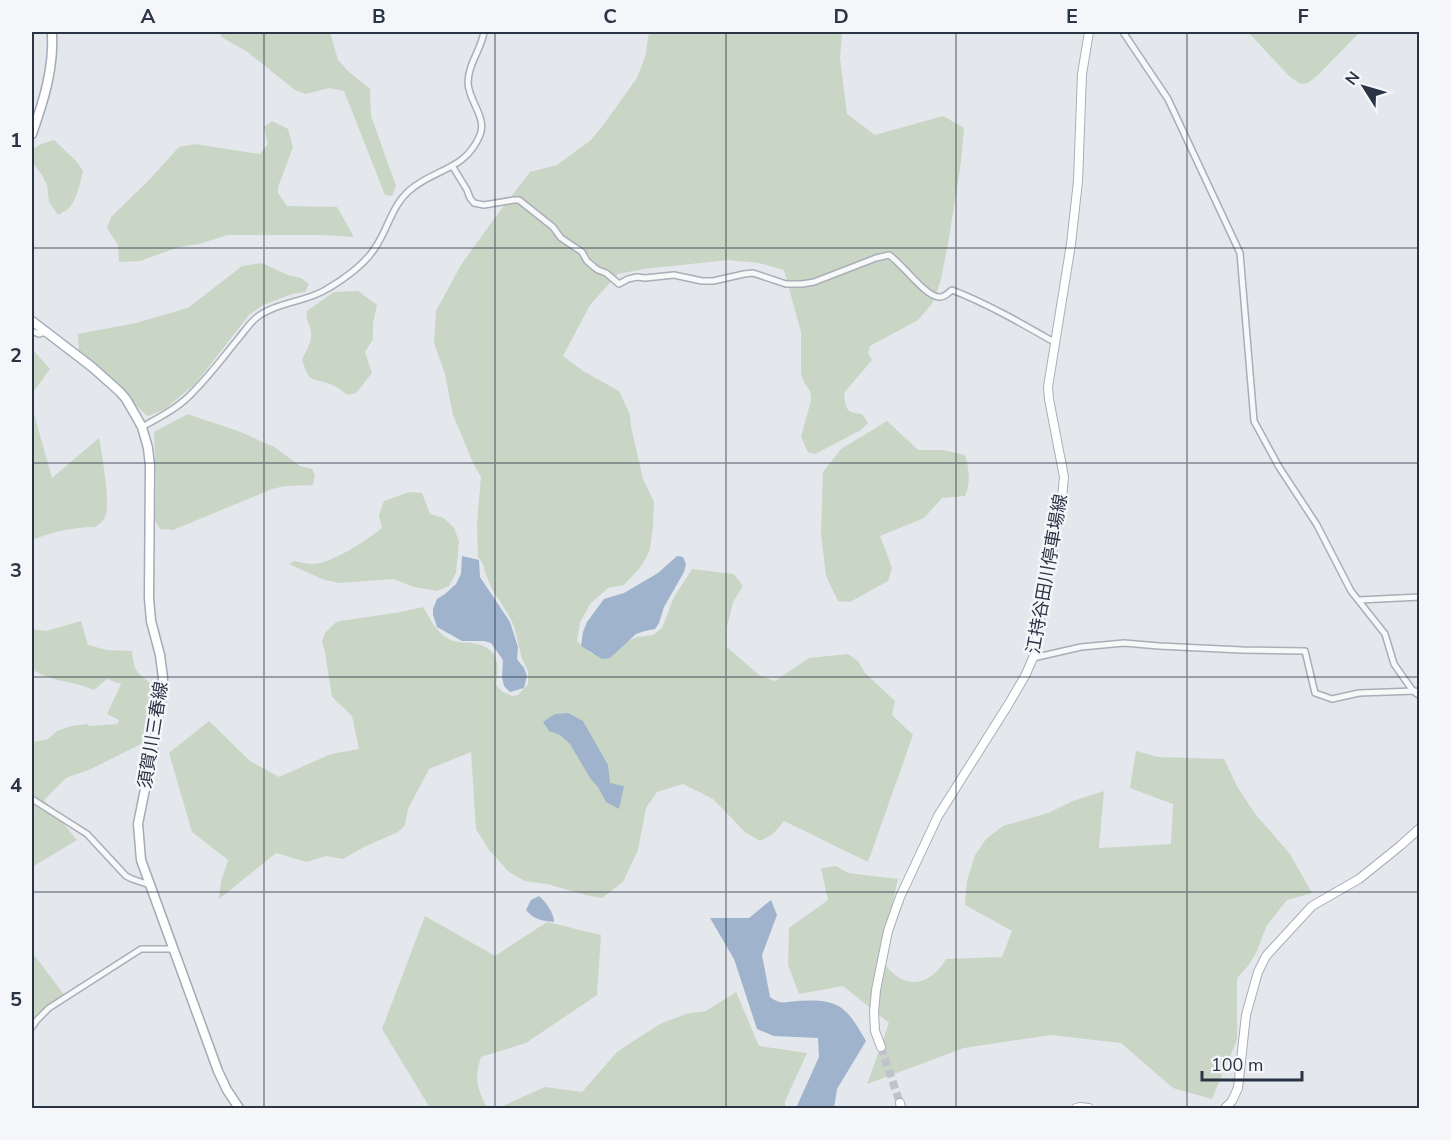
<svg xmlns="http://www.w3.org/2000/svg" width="1451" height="1140" viewBox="0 0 1451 1140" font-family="'Nunito Sans','Noto Sans JP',sans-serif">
<rect width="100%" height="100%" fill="#e4e7ec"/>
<g fill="#c9d6c5">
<path d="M218,32H330L338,60L348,71L370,89L371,116L396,186L392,196L385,195L344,91L329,88L306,94L295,90L246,51L223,38Z"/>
<path d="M652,32H842L840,58L847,114L875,135L943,116L964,128L961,162L949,238L941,279L936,295L931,305L918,320L870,346L868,353L872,360L844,393C846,409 845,412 862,414L868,423L861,430L815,454L808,452L801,437L811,400L810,391L804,382L801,374V332L784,270L759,263L728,260L644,269L618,274L590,305L563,356L583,371L619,391L630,415L631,427L643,479L654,502L653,526L650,549L646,558L639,569L624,585L608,588L590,604L580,622L577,641L592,654L606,655L621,644L637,637L653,635L662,628L674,597L692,569L734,574L743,586L733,602L727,627V647L759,675L775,681L809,658L848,654L858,661L865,673L895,701L892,715L913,735L868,862L784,821L773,834L760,841L745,832L713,799L683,784L657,792L646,808L638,850L623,882L602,898L586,895L547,884L525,881L509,872L489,850L476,829L471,752L429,769L408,809L405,825L398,832L364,847L343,859L326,856L307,862L276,853L219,899L221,882L228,860L192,832L169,753L209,721L250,761L279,777L331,754L359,749L352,716L332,697L325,652L322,641L325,633L335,623L340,621L401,612L423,607C431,620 438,636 454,641C459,643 466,642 472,643C497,647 500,661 496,684L501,691L512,696L518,695L528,684V671L522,659L514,626L508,614L492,589L485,572L483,564L478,557L477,523L481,477L474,465L453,415L445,374L434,343L436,311L461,265L494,219L530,172L557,165L591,140L604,124L637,78L646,54L648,36Z"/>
<path d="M1248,32H1401L1358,34L1317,76L1308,83L1301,84L1290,77Z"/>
<path d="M272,121L288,129L293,147L278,187V193L287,206L337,207L354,237L325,235H228L199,244L179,247L140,261L119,262L118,245L107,228L111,217L149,180L179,147L195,144L260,154L268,144L264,127Z"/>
<path d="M54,140L77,162L83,171C80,183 77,201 67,210C64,212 61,213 58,215L49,202L47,185L42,175L32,162L33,149L41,144Z"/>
<path d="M262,263L288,275L301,278L309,284L305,292L292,294L263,305L249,315L196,383L165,409L148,416C136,409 130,395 120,385C107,373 93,363 79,352L78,334L136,323L188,308L242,266Z"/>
<path d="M358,291L377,305L373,323V339L365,352L372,373L356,393L348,395C342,391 336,386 330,384C309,377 310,383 302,360C306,351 313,340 311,331C309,320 306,325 307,311L334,292Z"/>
<path d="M32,349L50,369L32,394Z"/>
<path d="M32,407L52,478L99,438C102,453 111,505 105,517C103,521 99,525 95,527C73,527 52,532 32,540Z"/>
<path d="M188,414C206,421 225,426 243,433C251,436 266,445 273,446L300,466L312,469L315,475L313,485L285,486L272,489L173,530L160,529L155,521L156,482L154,432Z"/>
<path d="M887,421L918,450H943L965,455C969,468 971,483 965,496L942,498L924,518L880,536L892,568L888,581L850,602L838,601L826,576L821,534L823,472L841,449Z"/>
<path d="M409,492L422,493L430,514L444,518L454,528L459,541L456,573L449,586L437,591L414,587L393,579L338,583L322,579L289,564L294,561C300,562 307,564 313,564C333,563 367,540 382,528L379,515L384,501Z"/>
<path d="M81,621L88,645L107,650L132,651C134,668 134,671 149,682L151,693L147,741L91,769L66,778L44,800L77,840L32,867V740L33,742L48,739L57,731L71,726L88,724V726L117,724L119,720L107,714L121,684L107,679L94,690C74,681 50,682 32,669V629L46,631Z"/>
<path d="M1136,751L1158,757L1224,759L1238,788L1256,815L1290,854L1312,893L1287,900L1267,925L1256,953L1248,966L1237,978V1040L1212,1099L1173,1088L1121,1043L1050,1035L964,1048L867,1084L889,1023L843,986L799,994L788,965L789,928L828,900L821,868L836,866L848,873L898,879L880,955C887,972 906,989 926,979C935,975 941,967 946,959L1002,957L1012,931L965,905L967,881L975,855L986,839L1003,826L1048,813L1073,801L1104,791L1099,848L1171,844L1173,804L1130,788Z"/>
<path d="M425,916L495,956L547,922L601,935L597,995L526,1043L481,1057C474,1079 477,1088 487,1108H430L382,1029Z"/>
<path d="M32,952L65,996L32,1027Z"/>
<path d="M736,992L759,1046L807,1053L785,1101V1108H498L545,1087L582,1092L617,1052L638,1038L662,1023L686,1014L706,1011Z"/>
</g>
<g fill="#9fb4cc">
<path d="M462,556L479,560L480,577L510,622L518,647L517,659L524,668L527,676L524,688L510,692L504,686L502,677L503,660L491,643L484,641H462L437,627L433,615V609L437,599L445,594L456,584L461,574Z"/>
<path d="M677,556L683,557L686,564L684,572L664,607L659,623L655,629L645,631L636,634L610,658L602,659L581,646L583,632L587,622L604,599L624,593L658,573Z"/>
<path d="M568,713L583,721L608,765L610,783L624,786L619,809L606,802L598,787L590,778L570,744L560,735L549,731L543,722L555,714Z"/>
<path d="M539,896C546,902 554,913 554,922C542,921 533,919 526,910L531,900Z"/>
<path d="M771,900L777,915L762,955L770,997C781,1005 784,1002 797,1001C839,998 846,1006 866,1041L837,1089L834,1108H796L819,1057L818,1038L774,1036L757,1029L734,959L710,918H749Z"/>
</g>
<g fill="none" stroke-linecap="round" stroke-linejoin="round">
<path stroke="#bfc3cb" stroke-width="8" stroke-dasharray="8 4" stroke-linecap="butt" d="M881,1047L900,1103"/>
<g stroke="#a9aeb7" stroke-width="8">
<g id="street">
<path d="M1123,32L1168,99L1240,253L1254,421L1279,467L1317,525L1351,591L1385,634L1394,664L1413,691L1420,696"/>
<path d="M453,167L467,190L470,198L474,203L484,205L514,200H519L553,227L561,238L582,252L587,261L594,267L598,270L606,273L619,284L628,279L637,277L645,278L674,275L702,281H713L744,274L753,273L786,284H802L814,282L876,258L889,255C902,263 926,298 940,297C945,297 948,293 952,290C988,304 1021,323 1054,342"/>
<path d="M32,331L39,334L46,332"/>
<path d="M142,427C160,417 180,407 194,391C210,375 224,356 238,339C244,332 249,324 256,318C276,302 307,302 327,289C344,279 364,265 375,248C388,229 392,205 410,190C435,168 465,171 480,135C487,117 469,102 468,83C468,64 481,50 484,32"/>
<path d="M1359,600L1420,597"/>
<path d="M1033,658L1081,647L1124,643L1159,646L1242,650L1305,651L1315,693L1332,699L1359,693L1415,691"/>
<path d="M32,799L87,834L126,876L132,879L150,885"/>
<path d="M32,1027L37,1020L49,1008L141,949H173"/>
</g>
</g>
<g stroke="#a9aeb7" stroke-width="10">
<g id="secondary">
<path d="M881,1047L875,1031L874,1012L876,990L888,931L900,897L938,816L1008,705L1025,676L1033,658L1062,498L1064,477L1049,399L1048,387L1071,244L1078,181L1082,74L1089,32"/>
<path d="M900,1103L901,1108"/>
<path d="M1076,1108L1080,1107L1089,1108"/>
<path d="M1225,1108L1232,1101L1238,1088L1246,1015L1258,972L1266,956L1312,906L1359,879L1400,846L1420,828"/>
</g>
</g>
<g stroke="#a3abb8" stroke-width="11">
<g id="primary">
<path d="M32,134C44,100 54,68 52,32"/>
<path d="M32,321L92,367L120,392L126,399L137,418L142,427L148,448L150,466L149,598L151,621L160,655L163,678L161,702L154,744L138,824L141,860L218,1071L227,1090L239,1108"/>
</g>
</g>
<use href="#street" stroke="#f7f8fa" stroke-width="5"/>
<use href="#secondary" stroke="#fff" stroke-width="8"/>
<use href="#primary" stroke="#fff" stroke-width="8"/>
</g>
<path fill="none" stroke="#2b3445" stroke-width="1.5" stroke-opacity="0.55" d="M264,32V1108M495,32V1108M726,32V1108M956,32V1108M1187,32V1108M32,248H1420M32,463H1420M32,677H1420M32,892H1420"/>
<g text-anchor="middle" stroke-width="5" stroke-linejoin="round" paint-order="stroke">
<g font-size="18" fill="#2b3445" stroke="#f4f6f9">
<text transform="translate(1047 574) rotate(-80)" y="6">江持谷田川停車場線</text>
<text transform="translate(153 735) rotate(-81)" y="6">須賀川三春線</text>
</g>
</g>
<rect width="1451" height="1140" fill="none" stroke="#f4f6f9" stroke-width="66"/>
<g transform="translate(1364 87) rotate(307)" stroke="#f4f6f9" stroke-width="4.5" paint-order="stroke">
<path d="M0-4.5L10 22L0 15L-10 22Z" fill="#2b3445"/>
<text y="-9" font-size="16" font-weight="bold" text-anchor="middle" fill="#2b3445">N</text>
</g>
<path d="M1202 1071v9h100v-9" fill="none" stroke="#2b3445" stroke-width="3"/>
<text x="1211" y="1071" font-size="18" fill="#2b3445" stroke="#f4f6f9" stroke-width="4.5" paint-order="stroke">100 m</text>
<rect x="33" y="33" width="1385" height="1074" fill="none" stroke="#2b3445" stroke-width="2"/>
<g font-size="20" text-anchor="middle" font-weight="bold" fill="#2b3445">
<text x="148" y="23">A</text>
<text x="379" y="23">B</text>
<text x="610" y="23">C</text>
<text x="841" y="23">D</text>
<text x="1072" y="23">E</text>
<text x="1303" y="23">F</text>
<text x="16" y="147">1</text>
<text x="16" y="362">2</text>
<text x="16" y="577">3</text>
<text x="16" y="792">4</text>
<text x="16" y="1006">5</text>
</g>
</svg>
